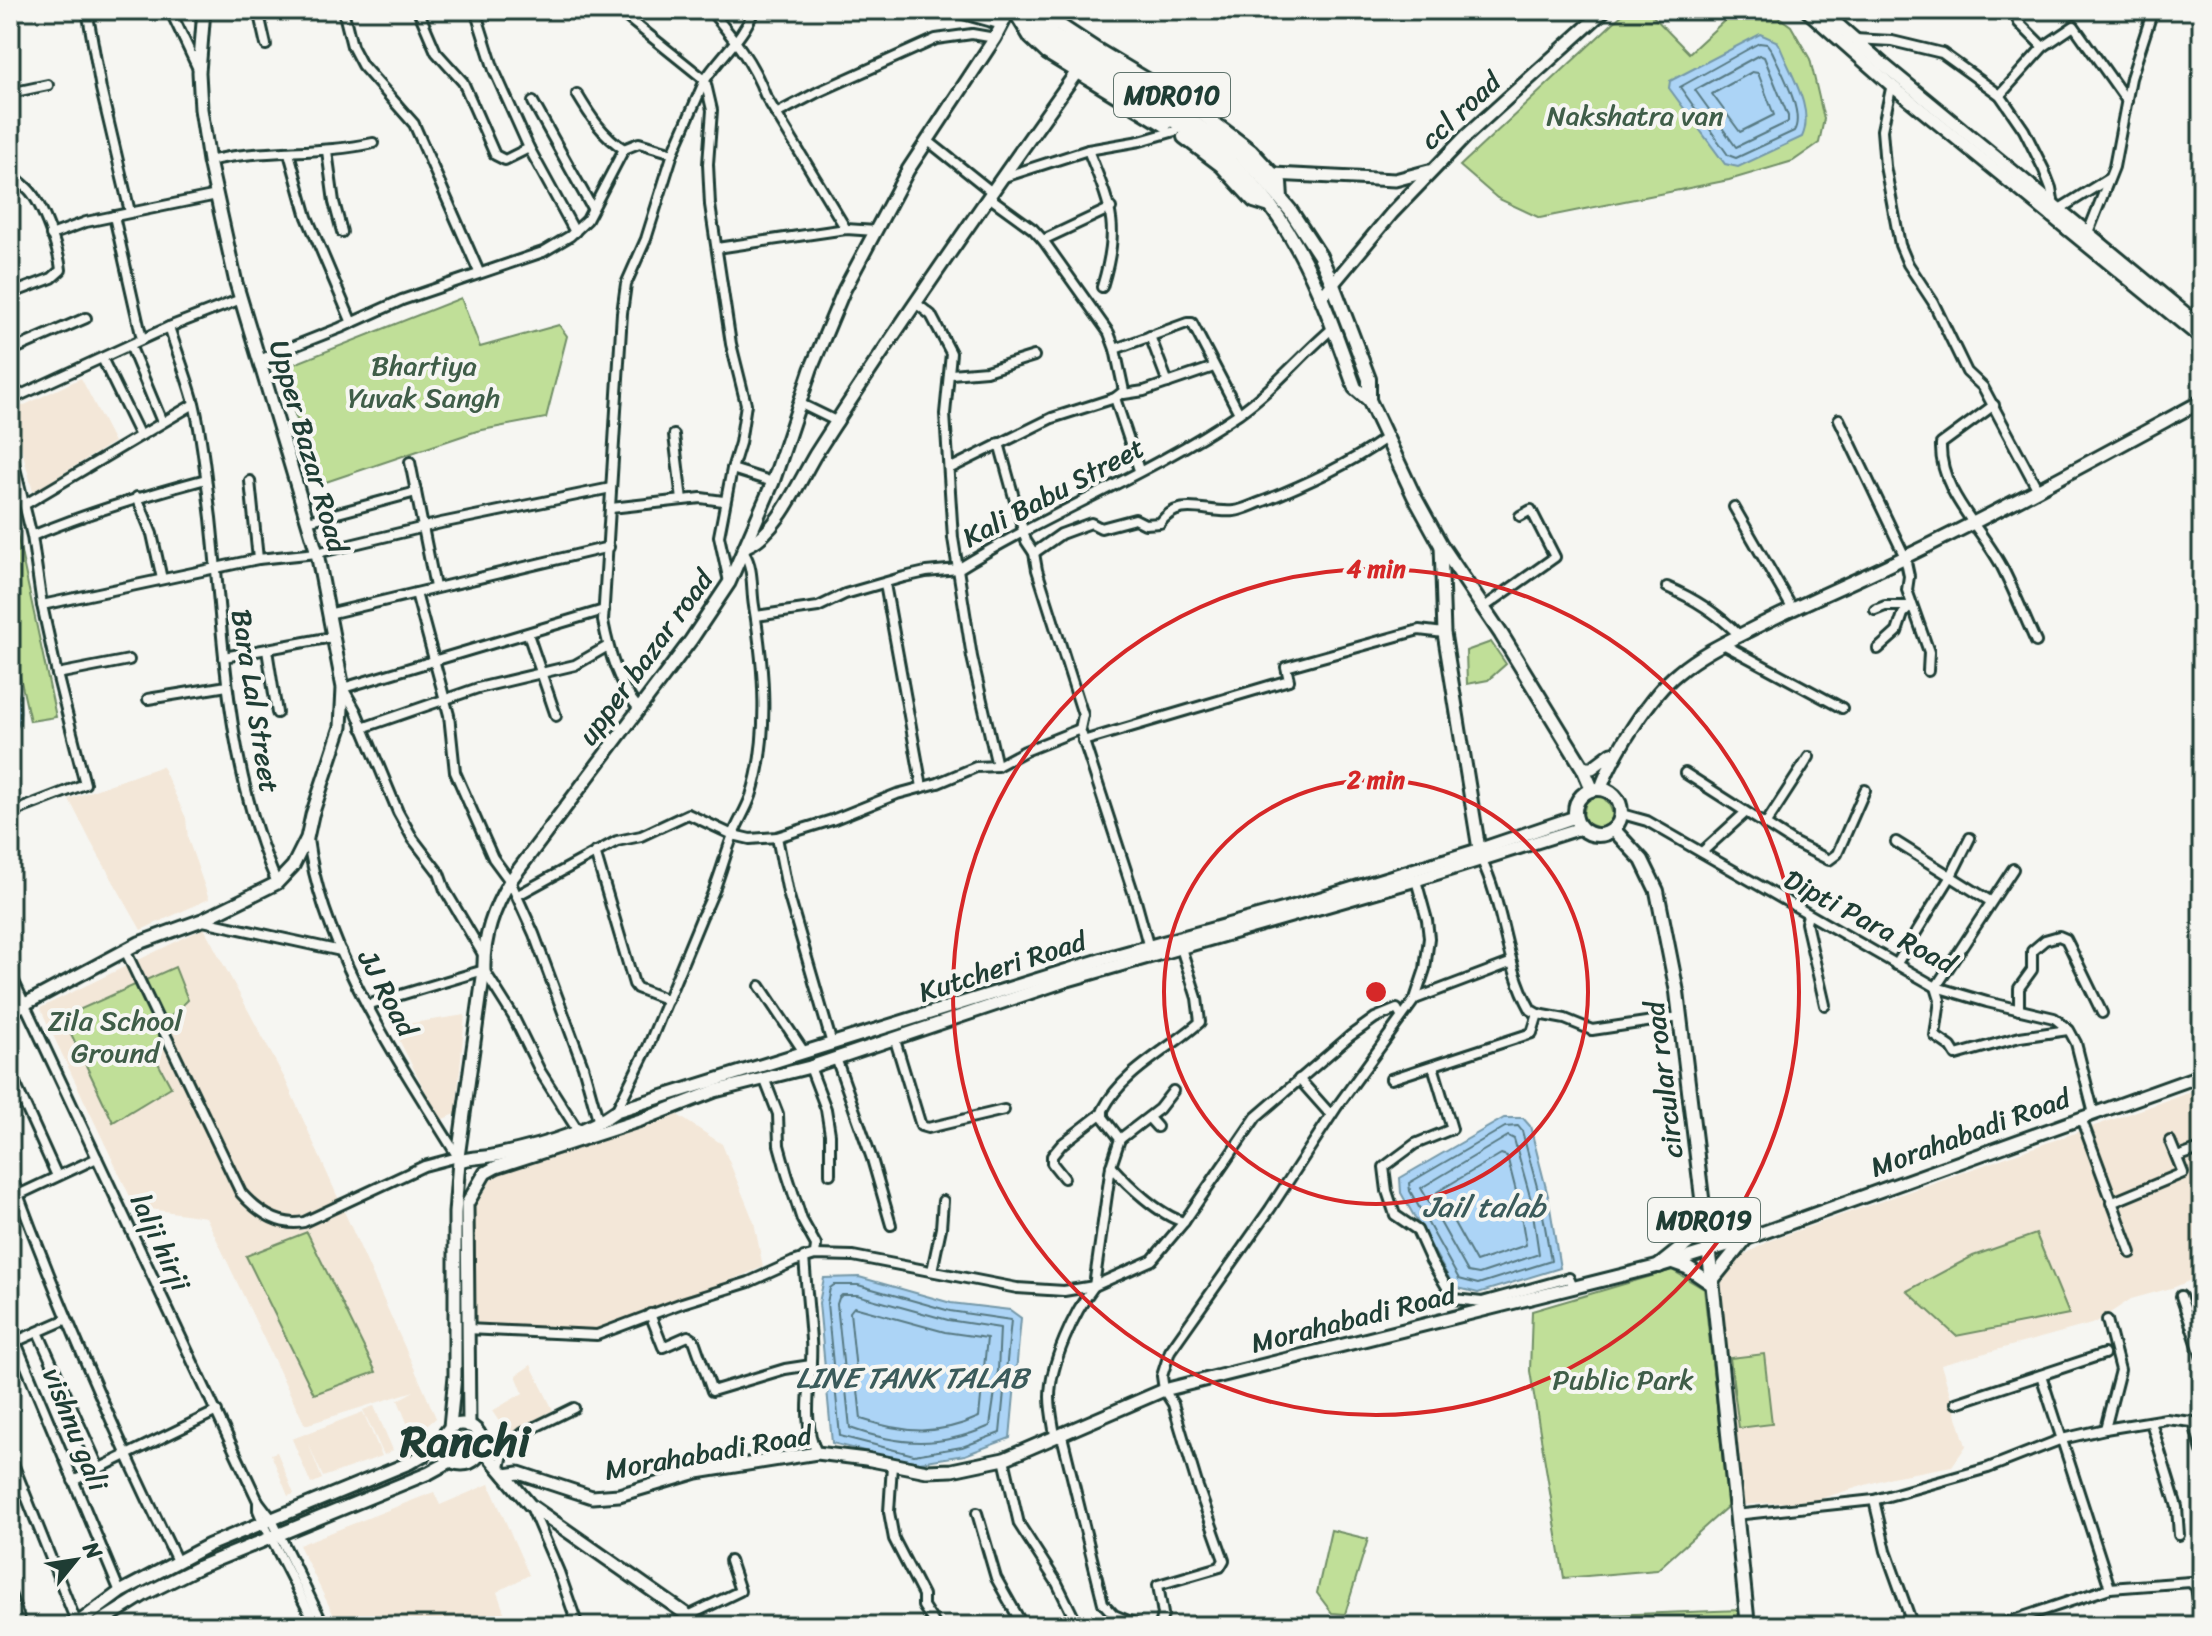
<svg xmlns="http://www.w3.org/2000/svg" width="2212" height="1636" viewBox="0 0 2212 1636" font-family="Sriracha,sans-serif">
<rect width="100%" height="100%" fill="#f6f6f2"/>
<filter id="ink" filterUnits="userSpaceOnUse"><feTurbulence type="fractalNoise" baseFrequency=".0125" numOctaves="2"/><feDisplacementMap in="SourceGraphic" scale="16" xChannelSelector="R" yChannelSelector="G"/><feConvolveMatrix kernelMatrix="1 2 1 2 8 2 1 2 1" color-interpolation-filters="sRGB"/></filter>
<g filter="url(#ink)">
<g fill="#f3e7d8">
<path d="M81,378L114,442L33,492L12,411Z"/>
<path d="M162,766L186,818L188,839L209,899L141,930L92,844L69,799Z"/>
<path d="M204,928L285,1079L423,1388L436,1418L413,1438L398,1400L414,1391L305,1425L206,1217L135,1207L40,1008Z"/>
<path d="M465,1015L456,1114L440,1120L392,1026Z"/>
<path d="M2202,1088V1275L2175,1287L2131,1299L2095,1323L1941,1365L1966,1446L1952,1466L1892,1477L1816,1500L1742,1505L1719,1279L1738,1258L1771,1240Z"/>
<path d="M676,1114L722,1144L754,1222L763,1267L597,1335L471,1324L470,1213L499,1168Z"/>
<path d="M531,1365L553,1410L508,1435L492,1411L523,1393L516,1375Z"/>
<path d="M374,1406L393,1450L384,1455L363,1410Z"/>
<path d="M363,1412L382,1456L323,1477L308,1443L322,1479L311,1484L292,1439Z"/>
<path d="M277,1452L294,1494L288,1496L271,1454Z"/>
<path d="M489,1484L529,1575L497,1592L509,1626H339L299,1545L434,1492L440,1505Z"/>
</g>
<g fill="#c0df98" stroke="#708e66" stroke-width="2">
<path d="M1627,10H1647L1689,53L1736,10H1769L1791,26L1810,59L1824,119L1819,143L1793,161L1729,180L1540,218L1497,198L1460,166Z"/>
<path d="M461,298L480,347L559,325L567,336L546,418L477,431L320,484L279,370Z"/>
<path d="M15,524L56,717L30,721L10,633V527Z"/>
<path d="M1491,642L1506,664L1488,680L1467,684L1466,651Z"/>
<path d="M1598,793C1611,803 1615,813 1612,828L1605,831L1587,823L1583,815L1586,801Z"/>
<path d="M175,967L188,1000L168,1019L171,1039L151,1050L171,1087L113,1122L63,1017Z"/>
<path d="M307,1232L376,1372L314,1394L246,1256Z"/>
<path d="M2036,1234L2069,1314L1956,1336L1907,1291L1973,1256Z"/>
<path d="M1672,1270L1704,1289L1728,1506L1657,1570L1564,1578L1530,1371L1532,1311Z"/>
<path d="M1764,1354L1772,1424L1739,1428L1730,1358Z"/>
<circle cx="463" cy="1444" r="10"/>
<path d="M1331,1530L1368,1539L1345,1614L1332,1613L1317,1593Z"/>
<path d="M1741,1610L1743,1626H1554L1555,1617Z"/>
</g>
<g fill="#acd4f6" stroke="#7498a8" stroke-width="2">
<path d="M1760,34L1776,41L1780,47C1790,73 1815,110 1802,137L1738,167L1725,164L1669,88L1670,81Z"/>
<path d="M10,666C16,694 30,715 10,738Z"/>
<path d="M1504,1118H1523L1530,1126L1548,1196L1560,1268L1478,1293L1454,1287L1401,1193L1400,1178Z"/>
<path d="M859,1277L951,1303L1010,1310L1021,1318L1010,1438L965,1455L913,1463L832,1443L819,1303L824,1278Z"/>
</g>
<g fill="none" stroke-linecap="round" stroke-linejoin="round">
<g stroke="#577982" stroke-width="2">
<path d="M1759,43L1767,44L1772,51C1781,71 1805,113 1794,131L1736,158L1728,155L1680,87Z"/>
<path d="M1759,55L1764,57L1788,116V122L1736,147L1695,90Z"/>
<path d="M1752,72L1758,73L1774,115L1740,132L1712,94Z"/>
<path d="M1505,1127L1518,1126L1522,1131L1540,1198L1551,1261L1478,1284L1459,1279L1410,1191L1409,1183Z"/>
<path d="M1508,1136L1514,1139L1531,1200L1539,1254L1479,1274L1468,1272L1421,1188Z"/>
<path d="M1501,1154L1507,1156L1519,1203L1526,1245L1476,1262L1437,1192Z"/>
<path d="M834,1285H858L950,1311L1011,1320L1000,1433L962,1447L914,1455L840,1436L827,1303L830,1288Z"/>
<path d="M842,1295H857L948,1320L1000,1328L998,1371L990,1426C940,1448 900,1446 850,1428L837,1304L839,1298Z"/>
<path d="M854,1307L945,1332L987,1338L979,1417C938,1436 903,1433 861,1419L850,1312Z"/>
</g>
<g stroke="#1f3d34" stroke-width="14">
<g id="street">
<path d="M87,10L101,89L130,212"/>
<path d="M170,10L199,71"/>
<path d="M258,10L266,45"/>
<path d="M343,10L352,46L362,65L414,124L479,272"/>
<path d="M418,10L436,52L463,82L495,155L505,160L529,148"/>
<path d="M475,10L494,70L529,148L575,232"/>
<path d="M618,10L705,80L673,153L646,239L626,284L622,313L603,621C609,652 618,685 639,709"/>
<path d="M710,10C732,36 753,62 765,95L846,229"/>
<path d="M754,10C743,39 721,55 705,80L712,110L708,164L710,205L731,344L746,404L740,443L732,469L773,482"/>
<path d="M949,10L1002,25"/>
<path d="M2013,10L2019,23L2043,47"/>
<path d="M1854,39L1892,41L1942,53L2000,95L2024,130L2044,170L2051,188L2054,206"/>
<path d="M1892,84L1882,130L1885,166L1900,245L1908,264L1933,302L1967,372L1983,387L2038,490"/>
<path d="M10,93L48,85"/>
<path d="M577,94C590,116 603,136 624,149"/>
<path d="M2000,95L2043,47L2074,26L2127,101"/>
<path d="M533,102L592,208"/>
<path d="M776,114L818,92L936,39L972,34L995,38"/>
<path d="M927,140L992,192"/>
<path d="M1088,150C1111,208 1121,225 1102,287"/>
<path d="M327,151L334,202L342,232"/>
<path d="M289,153L307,217L352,323"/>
<path d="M209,161C263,148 319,155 373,143"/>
<path d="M10,173C16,179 24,184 30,191C43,206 59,250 61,270L52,278L10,294"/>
<path d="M1001,178L1088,150L1140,141L1175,131"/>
<path d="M2058,210L2108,179"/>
<path d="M114,216L142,339"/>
<path d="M51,235L86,222L217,195"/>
<path d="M2087,235L2114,167L2131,78L2153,10"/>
<path d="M1043,240L1111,208"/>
<path d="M717,248L846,229L876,231"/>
<path d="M917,304L931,315L951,353L945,414L953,538L972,657L997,766"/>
<path d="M169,327C177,352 187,377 194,403C203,440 206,480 211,518C224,642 226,767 277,883"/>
<path d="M1150,336L1168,383"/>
<path d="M130,345L162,422"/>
<path d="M1115,349L1187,323H1192L1239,413"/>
<path d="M10,351L86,318"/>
<path d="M102,358L140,436"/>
<path d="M259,360L340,328L402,300L543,252L570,236L587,220L624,149L639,143L673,153"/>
<path d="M951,374L986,371L1034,356"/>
<path d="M1124,394L1144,391L1214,367"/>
<path d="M1115,398L1139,470"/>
<path d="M10,400L169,327L241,299"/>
<path d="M799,403L838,422"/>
<path d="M1994,405L1941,444C1939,492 1983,529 2003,569C2015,593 2025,618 2036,642"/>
<path d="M1839,419L1905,557L1909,576L1907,590L1929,652L1928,671"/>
<path d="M674,435L682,500"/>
<path d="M999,443L1026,541L1034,553L1037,570L1083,715L1080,729"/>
<path d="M10,448L32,536L42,605L57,674L85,784L10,813"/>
<path d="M410,462L435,587"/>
<path d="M949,469L1052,418L1115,398L1124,391L1115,349L1109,333L1043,240L1033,229L989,197"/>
<path d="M250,481L258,559"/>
<path d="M137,497L152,534L162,579"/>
<path d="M24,505L194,404"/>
<path d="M1734,507L1792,608"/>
<path d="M611,508L701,498L723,501"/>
<path d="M308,521L416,492"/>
<path d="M32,536C89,512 146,495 206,479"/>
<path d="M1034,553L1061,534L1091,523L1101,528L1135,519L1145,524L1160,523C1180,496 1206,514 1234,511C1244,510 1254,504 1264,501C1306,484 1348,465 1386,438"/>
<path d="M729,582L719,536L732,469"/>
<path d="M885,584L922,787"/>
<path d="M1667,587C1696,599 1718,614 1739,635"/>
<path d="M416,593L449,715L455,772L493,858L510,881L534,934L583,1066L599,1123"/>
<path d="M42,605L258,559L317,553L441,523L611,488"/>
<path d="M1483,608L1555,557L1531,510L1520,516"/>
<path d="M1875,610L1885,606H1911L1903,614L1897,632L1878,649"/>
<path d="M328,614L609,547"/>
<path d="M756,616L818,607L845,594L904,577L926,572L958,569C1048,513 1150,474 1238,414C1274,389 1300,356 1333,328"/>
<path d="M528,634L556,716"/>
<path d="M1723,644L1842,708"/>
<path d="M267,650L277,713"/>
<path d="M224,657L332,637"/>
<path d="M57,674L129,660"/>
<path d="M148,699L227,686"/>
<path d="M362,728L478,688L575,665L608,646"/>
<path d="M1083,741L1289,680L1286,667L1419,630L1444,633"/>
<path d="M1685,773L1793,842L1829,860L1837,854L1865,790"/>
<path d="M1622,814L1647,821L1936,987L1987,1002L2054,1018L2069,1030L2076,1043L2094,1114"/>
<path d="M1765,825L1809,757"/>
<path d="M777,837L788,893L832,1044"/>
<path d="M1896,842L1990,901"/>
<path d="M595,852L634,984L637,988L668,1000"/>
<path d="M1702,852L1745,813"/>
<path d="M1481,859C1505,907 1504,962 1531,1010L1538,1014L1565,1019L1592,1030L1680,1017"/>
<path d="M2013,869L1936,987L1940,1000L1935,1036L1951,1047L1956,1055L2020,1037L2068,1030"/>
<path d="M518,895L617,841L641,836L688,814L733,835L750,839L777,837L832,820L897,794L938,783L976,767L997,766L1025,751L1080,729L1136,901L1149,948"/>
<path d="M1808,915L1806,923L1825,1005"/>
<path d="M203,921L341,951"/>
<path d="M125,950L241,1193C257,1211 278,1227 304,1222L424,1166L458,1157C400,1063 322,950 308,839"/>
<path d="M484,956L445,890L439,873L413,839L398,812L356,711L343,688L604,610"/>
<path d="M1896,965L1951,876L1970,838"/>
<path d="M10,973C94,1148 175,1325 258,1501L271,1518L324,1626"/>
<path d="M760,986L804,1052"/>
<path d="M1415,999L1510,963"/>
<path d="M367,1005L484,970L513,1016L540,1071L578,1131"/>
<path d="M2019,1010V988L2032,970V951L2045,940L2059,936L2066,939L2069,945L2102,1013"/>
<path d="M895,1040L921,1126L928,1128L1004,1110"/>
<path d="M836,1058L872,1159L891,1225"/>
<path d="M1433,1066L1452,1129L1415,1144L1384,1167L1387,1191L1395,1215L1417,1230L1431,1261L1454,1299L1482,1302L1569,1278L1573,1287"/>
<path d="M810,1067L826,1109L830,1134V1174"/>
<path d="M10,1072L57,1176"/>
<path d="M764,1078L778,1114L779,1145L787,1174L802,1220L816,1245L815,1255"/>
<path d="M1299,1079L1331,1115"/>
<path d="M1391,1079L1532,1033L1538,1014"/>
<path d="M616,1111L648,1047L702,916C717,890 722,863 733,835C738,822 746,810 751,796C770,737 764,667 754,606C751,589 754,568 744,553"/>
<path d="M1149,1118L1157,1127"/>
<path d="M2081,1118L2131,1253"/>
<path d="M1120,1139L1159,1109L1173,1091"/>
<path d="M2177,1157L2200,1149"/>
<path d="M1111,1166C1128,1185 1159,1215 1184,1222"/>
<path d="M10,1173C59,1306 115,1434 177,1561"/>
<path d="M1064,1178L1052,1163V1156L1062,1144L1102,1113"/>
<path d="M18,1195L97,1158"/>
<path d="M2111,1203L2183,1173L2170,1141"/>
<path d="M804,1257C806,1285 809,1312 811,1340C814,1378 799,1417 817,1453"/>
<path d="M932,1271L941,1228L943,1201"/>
<path d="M2181,1296L2202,1358"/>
<path d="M650,1314L663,1347L688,1336L694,1340L712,1391L785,1369L811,1365"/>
<path d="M10,1328L120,1592"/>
<path d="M467,1329L597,1335L682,1303L749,1282L793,1262L815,1255L853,1256L1017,1288L1064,1291L1094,1286L1152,1260L1184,1222L1256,1117L1350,1036L1375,1018L1397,1009L1401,1016"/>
<path d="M38,1332L99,1468"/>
<path d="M10,1344L67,1319"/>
<path d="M1956,1403L2104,1354"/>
<path d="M2151,1422L2177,1507L2179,1535"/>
<path d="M2194,1423L2202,1451"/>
<path d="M2105,1429L2120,1370L2107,1320"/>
<path d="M10,1456L77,1624"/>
<path d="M1004,1459L1019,1524L1057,1583L1078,1626"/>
<path d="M892,1465L889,1512L894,1539L923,1595V1606L936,1626"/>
<path d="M500,1468L504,1449L523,1433L574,1408"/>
<path d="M73,1481L217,1411"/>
<path d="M1874,1500L1886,1551L1913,1626"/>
<path d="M258,1501V1510L263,1522L316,1626"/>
<path d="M532,1509L559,1572L578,1626"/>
<path d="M977,1513L996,1578L1023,1626"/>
<path d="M1735,1515L1874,1500L1988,1468L2062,1439L2105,1429L2166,1419L2202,1423"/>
<path d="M2110,1588L2190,1582L2196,1587L2202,1622"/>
<path d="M10,1594L22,1626"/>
<path d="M688,1616L740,1591L730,1561"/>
<path d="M1140,1626L1114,1615L1103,1603L1063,1440L1055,1435C1053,1423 1050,1409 1050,1397C1050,1364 1074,1312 1094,1286L1111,1166L1120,1139L1103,1117V1110C1123,1071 1169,1050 1200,1022L1197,998L1181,948"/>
<path d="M1160,1626L1163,1614L1158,1585L1220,1567L1224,1560L1198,1487L1173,1404L1164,1390L1162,1376L1170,1351L1270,1209L1336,1108L1415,999L1425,969L1429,938L1427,920L1416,880"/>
<path d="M1996,1626L2110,1588L2041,1375"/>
</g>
</g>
<g stroke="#1f3d34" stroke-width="17">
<g id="secondary">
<path d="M1806,10L1891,85L2202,339"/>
<path d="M1821,10L1884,65L2202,327"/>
<path d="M1273,174L1395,180L1429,171"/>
<path d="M1321,298L1392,213L1467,135L1605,10"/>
<path d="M1441,545L1444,633L1480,855"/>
<path d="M746,546C776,535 799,482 815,455C898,325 987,198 1076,73"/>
<path d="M1583,768H1592L1612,753"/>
<path d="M1601,788C1612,756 1651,694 1678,673C1698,656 1722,644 1746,632C1798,605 1852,583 1905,557C2006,508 2104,454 2202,401"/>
<path d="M10,1012L139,943L202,920L277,883L293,866L307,838L312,815L341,727L343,688L317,553L236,283L209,161L201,109L199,72L204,10"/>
<path d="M461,1161L458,1157L484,970C483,937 493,909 510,881L691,640L729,583L773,482L811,369L844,290L908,170L995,38L1004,21L1007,10"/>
<circle cx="462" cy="1444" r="20"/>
<path d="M469,1426L467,1204L485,1173L496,1167L641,1120L715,1091L810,1067L1068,980L1416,880L1581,828"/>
<path d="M450,1427L455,1376V1213L459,1161C471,1157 484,1158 497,1155C535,1147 585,1134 616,1111L1103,959L1292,907L1478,850L1575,817"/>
<path d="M481,1447L530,1505L703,1626"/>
<path d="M505,1475L519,1473L592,1497L619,1495L697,1472L817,1453L866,1459L927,1471L952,1470L1004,1459L1164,1390L1659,1266L1731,1244L2202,1075"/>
<path d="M74,1626L120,1592L209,1545L409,1463L441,1445"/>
<path d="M94,1626L145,1594L199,1567L429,1473L451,1461"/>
</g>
</g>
<g stroke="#1f3d34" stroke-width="18">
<g id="primary">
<path d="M1014,10L1031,38L1047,53L1165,125"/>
<path d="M1023,10L1048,41L1208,143C1293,207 1321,293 1355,388L1369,400"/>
<path d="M1033,10L1053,35L1170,106L1239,154L1262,177L1290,210L1320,256L1333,285L1369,379V400L1414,496L1441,545L1501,634L1583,768L1592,789"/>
<path d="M1042,10L1056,23L1097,50L1197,110L1251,151L1280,182L1281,198"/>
<path d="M1184,137L1221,165L1254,201L1270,206"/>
<circle cx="1598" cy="812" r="23"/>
<path d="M1614,830L1642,860L1657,891L1677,992L1712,1280L1748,1626"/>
<path d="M1705,1226L1731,1244"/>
<path d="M1673,1262L1687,1267L1712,1284"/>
<path d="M1659,1266L1689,1242L1702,1219"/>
<path d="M1712,1280L1746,1238"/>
</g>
</g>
<use href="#street" stroke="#f6f6f2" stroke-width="8"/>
<use href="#secondary" stroke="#f6f6f2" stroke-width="11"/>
<use href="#primary" stroke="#f6f6f2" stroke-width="12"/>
</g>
</g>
<g fill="none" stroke="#d62828" stroke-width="4">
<circle cx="1376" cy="992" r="212"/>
<circle cx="1376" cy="992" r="423"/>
</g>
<g text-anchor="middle" stroke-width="8" stroke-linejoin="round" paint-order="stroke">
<g fill="#f6f6f2" stroke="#60746d" stroke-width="2">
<rect x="1114" y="73" width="116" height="44" rx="6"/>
<rect x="1648" y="1198" width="112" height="44" rx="6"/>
</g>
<g font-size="26" font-weight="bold" fill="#1f3d34">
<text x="1172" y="104">MDR010</text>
<text x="1704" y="1229">MDR019</text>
</g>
<g font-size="28" fill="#1f3d34" stroke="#f6f6f2">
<text transform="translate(1460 110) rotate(-43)" y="10">ccl road</text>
<text transform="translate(309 446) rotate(74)" y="10">Upper Bazar Road</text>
<text transform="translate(1053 492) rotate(-28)" y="10">Kali Babu Street</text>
<text transform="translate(645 657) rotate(-54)" y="10">upper bazar road</text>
<text transform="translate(256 701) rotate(81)" y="10">Bara Lal Street</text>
<text transform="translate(1870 921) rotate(28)" y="10">Dipti Para Road</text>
<text transform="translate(1002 966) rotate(-18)" y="10">Kutcheri Road</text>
<text transform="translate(388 993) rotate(62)" y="10">JJ Road</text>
<text transform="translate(1663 1080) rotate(-97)" y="10">circular road</text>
<text transform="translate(1970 1132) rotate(-20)" y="10">Morahabadi Road</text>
<text transform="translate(161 1242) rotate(65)" y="10">lalji hirji</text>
<text transform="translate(1353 1318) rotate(-14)" y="10">Morahabadi Road</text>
<text transform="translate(76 1429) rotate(68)" y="10">vishnu gali</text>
<text transform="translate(708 1452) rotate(-10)" y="10">Morahabadi Road</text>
</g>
<g font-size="28" fill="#3f5d48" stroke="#f6f6f2">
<text x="1635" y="125">Nakshatra van</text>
<text x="424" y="375">Bhartiya<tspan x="424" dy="32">Yuvak Sangh</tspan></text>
<text x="115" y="1030">Zila School<tspan x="115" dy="32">Ground</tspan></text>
<text x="1623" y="1389">Public Park</text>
</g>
<g font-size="30" font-style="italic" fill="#3b5b5b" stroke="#f6f6f2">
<text x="1484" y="1217">Jail talab</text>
<text x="912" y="1388">LINE TANK TALAB</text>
</g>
<g font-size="44" font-weight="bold" fill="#1f3d34" stroke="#f6f6f2">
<text x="465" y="1456">Ranchi</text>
</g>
</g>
<circle cx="1376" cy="992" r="12" fill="#d62828" stroke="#f6f6f2" stroke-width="4"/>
<g font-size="24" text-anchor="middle" font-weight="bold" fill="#d62828" stroke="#f6f6f2" stroke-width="8" stroke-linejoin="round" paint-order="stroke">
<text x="1376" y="577">4 min</text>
<text x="1376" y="788">2 min</text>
</g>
<rect width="2212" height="1636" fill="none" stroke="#f6f6f2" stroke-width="40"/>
<rect x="20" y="20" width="2172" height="1596" fill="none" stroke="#1f3d34" stroke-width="3" filter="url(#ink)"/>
<g transform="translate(76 1560) rotate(60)" stroke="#f6f6f2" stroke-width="6" paint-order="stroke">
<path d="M0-6L14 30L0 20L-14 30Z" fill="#1f3d34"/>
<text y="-12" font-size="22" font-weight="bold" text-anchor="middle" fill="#1f3d34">N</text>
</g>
</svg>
